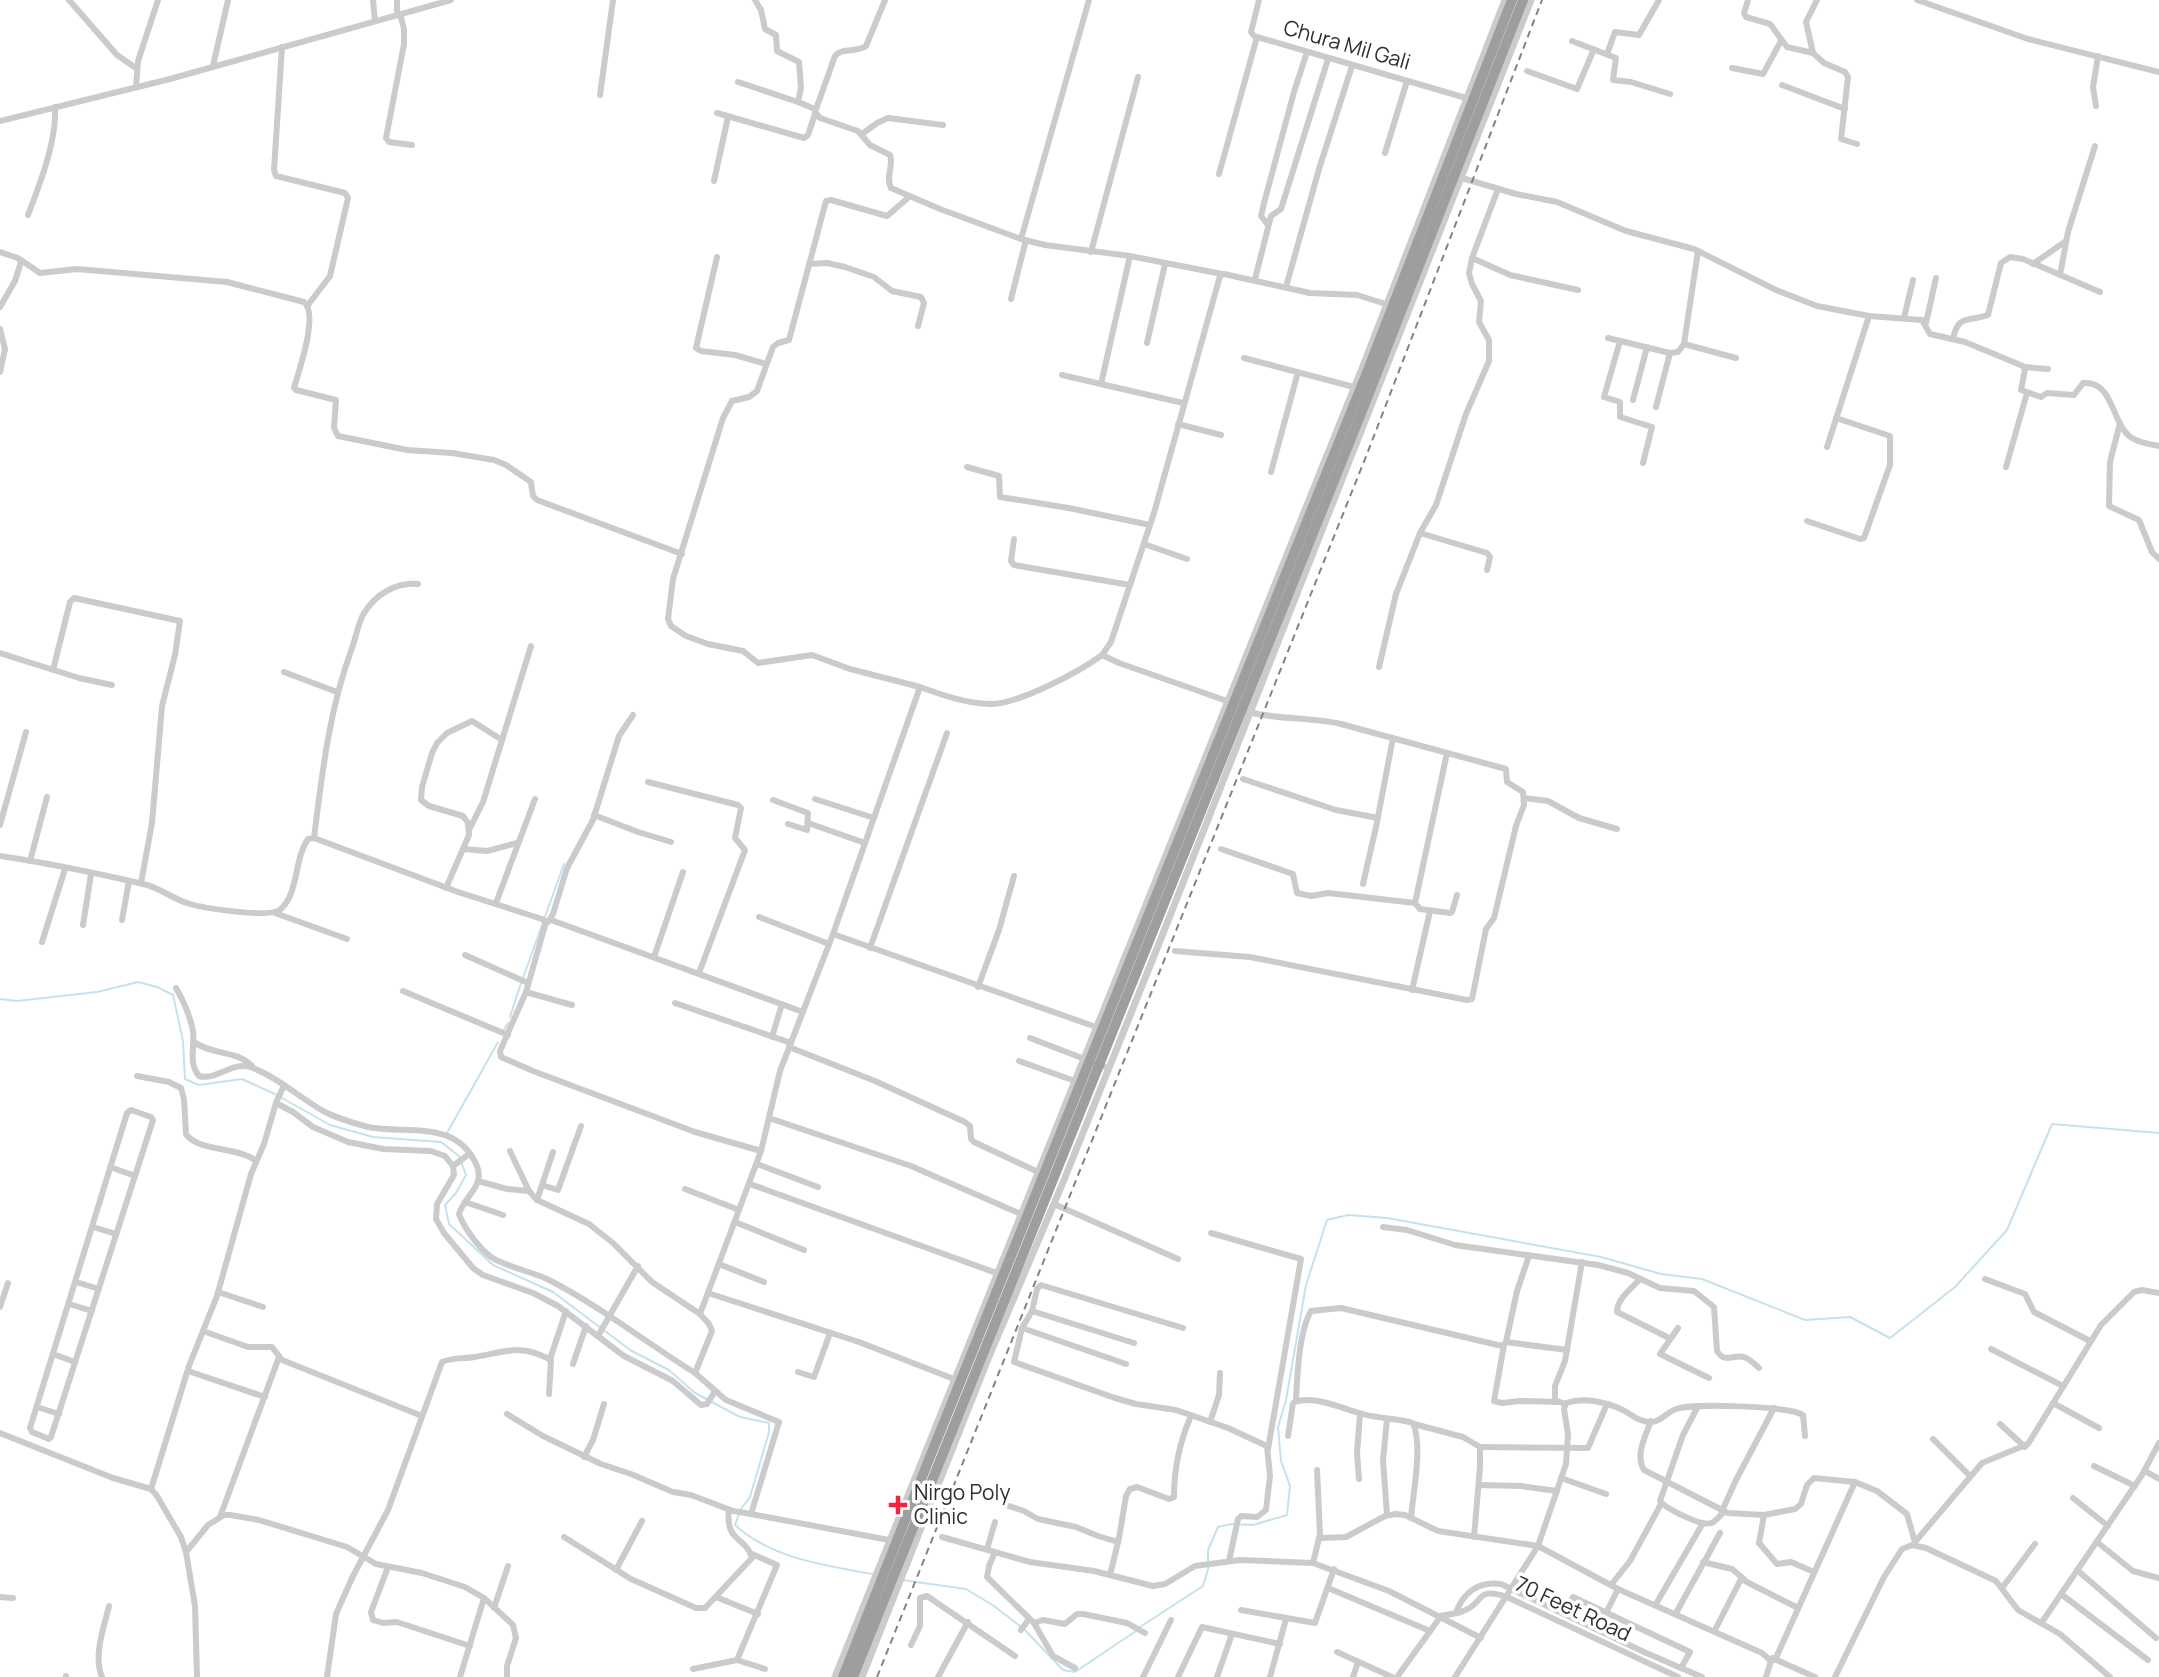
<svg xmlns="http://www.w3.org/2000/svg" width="2159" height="1677" viewBox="0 0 2159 1677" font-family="Manrope,sans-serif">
<rect width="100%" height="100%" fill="#fff"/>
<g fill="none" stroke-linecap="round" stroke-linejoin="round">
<g stroke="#c6e1ee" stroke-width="2">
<path d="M523,978L564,864"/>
<path d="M0,999L17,1001L97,992L138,982L157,987L173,995L183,1041L185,1079L199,1085L242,1079L277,1095"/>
<path d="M510,1017L521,983"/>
<path d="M503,1031L508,1023"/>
<path d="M282,1098L330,1125L373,1137L441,1142L459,1156L466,1175L456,1193L445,1205L449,1224L493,1265L553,1292L630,1350L669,1370L695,1393L740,1417L769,1423V1432L750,1497L741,1509"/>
<path d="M447,1133L498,1042"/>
<path d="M739,1514L735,1525C772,1559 825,1565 872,1574"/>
<path d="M1208,1561V1550L1218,1527L1231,1524L1253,1525L1287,1515L1290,1486L1281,1461L1278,1427L1286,1400L1306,1285L1327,1220L1348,1215L1387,1218L1601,1257L1661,1274L1702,1279L1805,1320L1850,1317L1890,1338L1955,1287L2007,1230L2052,1124L2159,1133"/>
<path d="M902,1580L966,1589L994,1606L1020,1626"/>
<path d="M1140,1627L1203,1586L1209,1566"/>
<path d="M1025,1630L1063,1670L1075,1672L1136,1631"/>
</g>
<g stroke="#cbcbcb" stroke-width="6">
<path d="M69,0L117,55L136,68"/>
<path d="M373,0L375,21"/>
<path d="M397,0V15"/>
<path d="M755,0L761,10L765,29L776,35L777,51L799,62L801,88L798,102L815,109"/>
<path d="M885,0L866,46C856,53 843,47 835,56L815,112L820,118L858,131L870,145L890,155C894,166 885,177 891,188L940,209L1021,239L1045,245L1130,256L1222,274"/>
<path d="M1259,0L1251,32L1254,36L1466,98"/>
<path d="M1748,0L1744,13L1746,17L1770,24L1787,47L1813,53"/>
<path d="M1817,0L1806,22L1813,53L1824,63L1845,72L1848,77L1841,139L1857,144"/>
<path d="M1917,0L2028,39L2159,72"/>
<path d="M400,14L404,29V44L386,138L389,142L412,145"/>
<path d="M1572,41L1616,58L1613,80L1631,82L1670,94"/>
<path d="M282,47L274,170L276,176L345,193L348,198L330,276L308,305"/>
<path d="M1607,54L1615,32L1639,35L1659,0"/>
<path d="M213,66L228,0"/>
<path d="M1732,68L1763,74L1781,41"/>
<path d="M1527,71L1577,89L1594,49"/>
<path d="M738,82L798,102"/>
<path d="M1782,85L1845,109"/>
<path d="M136,87L138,61L158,0"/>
<path d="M600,95L613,0"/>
<path d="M2096,106L2093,87L2098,56"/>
<path d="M717,113L804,138L808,135L815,114"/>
<path d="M0,121L170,79L451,0"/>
<path d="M862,134L877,123L888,118L943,125"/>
<path d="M1385,153L1407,81"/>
<path d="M1219,174L1257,37"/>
<path d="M1462,178L1516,194L1557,202L1626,231L1694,249L1776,290L1817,306L1869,316L1922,320L1930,334L1965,342L2023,366L2025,369L2021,390L2041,397L2047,393L2074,395L2083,383C2113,381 2111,419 2128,435C2136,442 2148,444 2159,446"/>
<path d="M714,181L728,117"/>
<path d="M909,197L887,216L831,200L826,201L789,340L778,343L773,347L757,391L749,397L732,401L723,418L673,579L668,619L671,626L686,636L708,644L743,651L758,663L812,655L850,669L920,687"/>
<path d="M28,215C40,184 57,140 55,107"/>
<path d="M1268,225L1261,216L1264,203L1294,92L1307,52"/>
<path d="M1021,239L1089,0"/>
<path d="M1698,251L1684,344L1736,358"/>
<path d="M0,252L18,258L21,262L15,281L0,307"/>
<path d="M1091,252L1138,77"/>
<path d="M717,257L696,348L701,351L735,355L766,364"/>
<path d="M1472,258L1510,275L1578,290"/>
<path d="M21,260L40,273L77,269L227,282L304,302C319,314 299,370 294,388L296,390L336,400L334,428L338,436L407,450L452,453L494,460L506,465L531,482L533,496L537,500L682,554"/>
<path d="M809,264L827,263L845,267L874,277L892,291L921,297L924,303L918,326"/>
<path d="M2033,264L2066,241"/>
<path d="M2060,275L2068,232L2095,146"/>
<path d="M1255,279L1271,216L1281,209L1328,59"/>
<path d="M1286,287L1319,169L1352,66"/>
<path d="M1011,299L1026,240"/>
<path d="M1904,318L1913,280"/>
<path d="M1926,323L1936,278"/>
<path d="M0,329L5,349L0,372"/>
<path d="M1608,338L1670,353L1678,352L1684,344"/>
<path d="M1953,339C1958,314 1968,322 1988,315L2001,263L2010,257L2023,259L2100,292"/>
<path d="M1620,341L1604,397L1620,402V417L1652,427L1643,463"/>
<path d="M1147,343L1165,264"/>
<path d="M1244,358L1354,387"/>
<path d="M2024,367L2048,369"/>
<path d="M1062,375L1183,403"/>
<path d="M1101,384L1130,256"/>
<path d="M1633,400L1647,347"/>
<path d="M1656,407L1670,353"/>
<path d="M2120,423L2110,462L2109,506L2139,520L2152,552L2159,559"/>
<path d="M1178,424L1221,435"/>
<path d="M1827,447L1869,316"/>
<path d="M967,467L999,476L1000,497L1069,508L1150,525"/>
<path d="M2006,467L2027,393"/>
<path d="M1271,472L1298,372"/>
<path d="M1807,521L1860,539L1864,538L1890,465V436L1836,418"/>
<path d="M1420,533L1487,553L1490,557L1487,570"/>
<path d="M1014,539L1011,561L1014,565L1130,585"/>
<path d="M1144,544L1187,559"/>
<path d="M0,653L79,678L112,685"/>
<path d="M1102,655L1111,642L1154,513L1220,276L1224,274L1310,293L1357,295L1386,304"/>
<path d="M1379,667L1396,594L1420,533L1436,505L1466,414L1489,361V340L1479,322L1481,301L1472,284L1469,273L1472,258L1498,189"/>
<path d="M53,670L70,602L74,598L180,621L175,655L162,706L152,823L141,883"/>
<path d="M284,672L337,692"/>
<path d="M1447,753L1415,903L1420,909L1450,913L1452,912L1457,895"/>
<path d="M1243,779L1336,810L1378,818"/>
<path d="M648,782L738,805L741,808L735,838L745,850L699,973"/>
<path d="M1524,798L1548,801L1579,818L1617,829"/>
<path d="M815,799L874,818"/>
<path d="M773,800L808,813L807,830L788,824"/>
<path d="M594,815L638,832L671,842"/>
<path d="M808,823L865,843"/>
<path d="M0,825L26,732"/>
<path d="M470,828L483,802L531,646"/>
<path d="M314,838C322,774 329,710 352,648C356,637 358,623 364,613C376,594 396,582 418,584"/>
<path d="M463,849L487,851L517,843"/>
<path d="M1221,849L1293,874L1297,893L1311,896L1328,893L1415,903"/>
<path d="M0,856C47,863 96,873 143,884C159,887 171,898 187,903C202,908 271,919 281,909C299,892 294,859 308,839L314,838L458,892L542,919L546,922L526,992L500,1051L501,1057L533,1071L695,1132L761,1151"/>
<path d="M30,861L47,797"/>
<path d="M1363,884L1376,827L1393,738"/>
<path d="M446,888L469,835L468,823L463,816L429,806L421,800L422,787L432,753L437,743L447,733L472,721L502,740"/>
<path d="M496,903L535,799"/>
<path d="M275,913L347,939"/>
<path d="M759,917L829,944"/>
<path d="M122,920L129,881"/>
<path d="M551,920L803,1012"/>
<path d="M548,922L553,914L567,868L593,820L619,736L633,715"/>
<path d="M83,925L91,874"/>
<path d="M833,934L1096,1027"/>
<path d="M42,942L65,869"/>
<path d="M870,948L947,733"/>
<path d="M1175,951L1250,957L1467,1000L1472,999L1486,929L1494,918L1516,826L1524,805L1523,792L1507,782L1506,769L1341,724C1311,717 1279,720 1249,712"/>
<path d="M465,955L528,983"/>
<path d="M654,957L683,872"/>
<path d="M978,987L999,930L1014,876"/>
<path d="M176,988C184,1002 190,1015 193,1031C195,1047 188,1063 199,1076C217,1081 232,1061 250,1067C276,1076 299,1097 323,1111C336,1118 353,1123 368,1127C407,1135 456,1118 477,1166C485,1186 464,1197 459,1214C464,1228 479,1248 491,1257C508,1268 532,1271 551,1281C601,1307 647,1343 695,1373"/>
<path d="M1412,990L1430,911"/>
<path d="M403,991L508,1035"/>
<path d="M526,992L572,1005"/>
<path d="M675,1003L791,1043"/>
<path d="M772,1037L782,1004"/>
<path d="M1030,1038L1108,1068"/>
<path d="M194,1042C211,1055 237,1050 252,1066"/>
<path d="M789,1047L875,1081L965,1122L970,1126L971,1139L974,1142L1038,1172"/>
<path d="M1019,1061L1075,1081"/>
<path d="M137,1076L169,1082L181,1088L184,1099L186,1134C198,1152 237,1146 256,1161"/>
<path d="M284,1085L276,1103L293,1112L313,1127L348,1142L383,1149L431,1151L445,1156L453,1166L454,1175L437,1204L436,1219L444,1233L473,1268L483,1275L533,1293L558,1306L624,1356L673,1381L701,1405L707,1404L715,1391"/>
<path d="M131,1110L151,1117L153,1120L51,1437L49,1439L32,1432L30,1428L127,1113Z"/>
<path d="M769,1118L911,1166L1021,1214"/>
<path d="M510,1151L529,1191L537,1200L589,1224L613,1243L652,1282L700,1314L761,1151L780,1071L833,934L920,687C942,695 965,703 989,704C1017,705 1079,672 1102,655L1119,663L1227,701"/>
<path d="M757,1164L818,1187"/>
<path d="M453,1166L469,1154"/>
<path d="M110,1167L135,1176"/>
<path d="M478,1181L507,1189L529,1191"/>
<path d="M750,1184L1002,1275"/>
<path d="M542,1185L553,1152"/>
<path d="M685,1189L739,1210"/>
<path d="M537,1200L542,1185L558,1190L581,1126"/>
<path d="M465,1202L503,1215"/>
<path d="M1054,1204L1178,1259"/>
<path d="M735,1222L804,1250"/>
<path d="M93,1227L116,1234"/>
<path d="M1383,1227L1407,1230L1455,1245L1598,1265L1628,1273L1660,1288L1694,1291L1714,1307L1717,1351C1725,1364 1733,1354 1744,1357C1750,1359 1755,1364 1759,1368"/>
<path d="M1211,1233L1301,1259L1268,1449"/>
<path d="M719,1264L764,1282"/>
<path d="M1640,1279C1631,1289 1617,1299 1617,1312L1669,1338"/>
<path d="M1985,1279L2025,1294L2034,1312L2090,1341"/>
<path d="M76,1282L99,1289"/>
<path d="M218,1292L263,1307"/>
<path d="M708,1293L859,1342L954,1379"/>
<path d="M69,1304L92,1311"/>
<path d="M0,1307L8,1283"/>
<path d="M1032,1311L1037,1289L1041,1285L1183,1328"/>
<path d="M700,1314L709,1324L712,1331L695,1373L726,1400L779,1422L751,1514L889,1540"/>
<path d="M1022,1328L1126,1364"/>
<path d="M1678,1328L1660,1354L1709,1378"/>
<path d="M203,1331L248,1347H272L282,1360L422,1416"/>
<path d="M598,1336L638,1266"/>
<path d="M1506,1342L1567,1350"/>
<path d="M1134,1343L1032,1311L1022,1328L1014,1362L1115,1398L1136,1404L1176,1410L1228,1428L1267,1446L1270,1476L1266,1510L1257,1517L1241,1516L1238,1519L1229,1561"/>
<path d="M1504,1345L1494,1401L1502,1403L1520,1401L1559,1402"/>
<path d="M1991,1349L2063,1386"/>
<path d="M53,1354L75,1362"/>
<path d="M550,1359L566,1311"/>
<path d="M573,1364L586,1326"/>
<path d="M188,1371L265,1397"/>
<path d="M798,1372L814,1377L830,1333"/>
<path d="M1296,1401C1297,1377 1299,1331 1311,1311L1341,1308L1502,1346L1506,1342L1517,1291L1529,1256"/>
<path d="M2053,1403L2099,1428"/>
<path d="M1565,1404L1555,1400V1386L1565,1361L1582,1262"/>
<path d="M37,1407L59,1414"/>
<path d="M1697,1408L1683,1435L1660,1501C1665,1508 1702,1527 1711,1523C1716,1522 1720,1515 1724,1512"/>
<path d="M507,1414L543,1436L601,1464L631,1474L673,1492L691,1495L733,1511L751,1514"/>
<path d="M1651,1421C1645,1437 1635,1455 1644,1470L1728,1513L1764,1515L1795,1509L1801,1504L1807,1485L1814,1478L1855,1482L1877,1491L1907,1514L1916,1546"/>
<path d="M1210,1422L1219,1395L1220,1373"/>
<path d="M1414,1424L1463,1437L1480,1447V1467L1474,1537"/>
<path d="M2000,1424L2025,1447"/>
<path d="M0,1433L113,1478L151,1489L157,1496L181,1537L186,1552L195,1606L197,1677"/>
<path d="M1288,1436L1293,1403C1310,1393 1346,1410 1363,1414C1379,1419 1397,1418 1413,1423C1423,1445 1413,1493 1411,1518"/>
<path d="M1933,1439L1970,1476"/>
<path d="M1480,1447L1588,1448L1607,1404"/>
<path d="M584,1457L593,1440L604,1404"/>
<path d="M2094,1466L2135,1486"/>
<path d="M2145,1471L2159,1479"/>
<path d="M1561,1478L1606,1494"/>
<path d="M1359,1479L1357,1453L1360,1414"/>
<path d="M1479,1485L1521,1486L1557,1491"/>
<path d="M151,1489L189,1366L217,1296L251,1174L264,1144L276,1103"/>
<path d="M2073,1498L2108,1526"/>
<path d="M1006,1505L1024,1511L1038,1519L1076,1527L1098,1536L1118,1542"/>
<path d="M1722,1511L1736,1480L1774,1408"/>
<path d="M1387,1515L1383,1460L1387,1419"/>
<path d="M1764,1515L1759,1543L1777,1564L1791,1562L1814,1572"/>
<path d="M220,1517L279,1357"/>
<path d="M564,1537L631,1579L696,1608H705L752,1558C746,1536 725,1543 729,1510"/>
<path d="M942,1537L1030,1562L1094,1571L1153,1586L1165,1584L1195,1566L1240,1560L1313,1563L1389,1591L1481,1638"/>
<path d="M1320,1538L1346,1537L1385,1516L1396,1514L1405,1515L1438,1531L1538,1546L1618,1589L1762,1653L1771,1661L1766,1677"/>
<path d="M1915,1542L1982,1463L2028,1444L2101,1325L2134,1292L2142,1290L2159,1293"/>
<path d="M2097,1542L2133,1571L2159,1578"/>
<path d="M987,1549L995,1522"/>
<path d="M186,1552L208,1525L224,1515H230L259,1520L347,1547L376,1564L422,1573L465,1587L484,1598L513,1625L516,1638L507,1666V1677"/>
<path d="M995,1552L989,1566L987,1577L1034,1623L1053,1656L1075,1668"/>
<path d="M1703,1562L1732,1569L1744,1579"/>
<path d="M1313,1563L1320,1534L1317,1470"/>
<path d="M388,1567L371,1612L373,1620L383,1623L397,1622L470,1646"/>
<path d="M616,1570L642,1521"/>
<path d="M2077,1570L2156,1638"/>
<path d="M1110,1575L1119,1538L1126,1496L1130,1489L1137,1487L1169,1499L1174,1497C1174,1468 1179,1443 1191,1416"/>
<path d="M1611,1585L1630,1561L1661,1504"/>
<path d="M1328,1588L1430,1631"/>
<path d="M2002,1588L2035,1544"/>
<path d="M2061,1594L2148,1660"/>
<path d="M0,1597L13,1598"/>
<path d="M716,1597L758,1614"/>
<path d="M1656,1604L1703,1523"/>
<path d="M494,1608L508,1566"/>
<path d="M1241,1610L1315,1623L1334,1569"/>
<path d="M1456,1612C1464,1592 1479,1581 1501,1584L1644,1652L1702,1677"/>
<path d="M1606,1613L1618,1589"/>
<path d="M1676,1613L1720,1533"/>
<path d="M1564,1614L1573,1597L1690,1652L1681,1668"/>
<path d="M2042,1622L2142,1475L2159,1443"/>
<path d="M1034,1623L1043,1620L1065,1624L1077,1614H1083L1127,1623L1145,1633"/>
<path d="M1021,1630L1029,1619"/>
<path d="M1715,1630L1741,1579L1798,1608"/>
<path d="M911,1645L920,1626V1598L927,1596L1015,1656"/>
<path d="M1337,1652L1392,1677"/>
<path d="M1772,1658L1815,1677"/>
<path d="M737,1660L777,1565L752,1554"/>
<path d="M1775,1660L1855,1482"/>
<path d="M693,1669L737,1660L765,1669"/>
<path d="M66,1677V1676"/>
<path d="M102,1677C93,1656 104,1627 109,1606"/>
<path d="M327,1677L336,1614L352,1578L388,1510L442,1362C452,1357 464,1359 475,1357C505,1352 521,1343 551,1360L549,1394"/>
<path d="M460,1677L484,1598"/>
<path d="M938,1677L968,1622"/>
<path d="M1143,1677L1171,1620"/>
<path d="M1178,1677L1202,1627L1280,1644"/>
<path d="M1217,1677L1232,1634"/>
<path d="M1270,1677L1286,1619"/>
<path d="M1353,1677L1358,1662"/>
<path d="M1397,1677L1441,1616C1448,1614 1457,1614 1463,1611C1485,1604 1474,1586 1507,1597L1678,1677"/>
<path d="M1455,1677L1538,1546L1566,1464L1568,1434L1564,1409L1566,1403C1584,1397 1606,1402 1623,1410C1632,1415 1641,1423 1652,1422C1662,1421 1667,1412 1676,1409C1692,1403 1789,1406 1803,1415L1805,1436"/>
<path d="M1835,1677L1884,1577L1902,1549L1912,1545L1926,1548L1996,1581L2018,1610L2060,1634L2110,1677"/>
</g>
<g stroke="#cbcbcb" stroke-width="7">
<path d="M835,1677L1363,366L1505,0"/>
<path d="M862,1677L988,1359L1064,1180L1162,936L1531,0"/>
</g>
<path stroke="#838383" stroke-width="2" stroke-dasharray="7 5" stroke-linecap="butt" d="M877,1677L1367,454L1542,0"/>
<g stroke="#9e9e9e" stroke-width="10">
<path d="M843,1677L930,1457L1366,375L1512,0"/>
<path d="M853,1677L1364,406L1523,0"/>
</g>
</g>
<path fill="#f0263f" stroke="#fff" stroke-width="2.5" d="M894.5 1494.5h7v7h7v7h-7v7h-7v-7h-7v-7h7z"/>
<g text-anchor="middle" stroke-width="7" stroke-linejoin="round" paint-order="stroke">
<g font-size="21" fill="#2e2e2e" stroke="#fff">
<text transform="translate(1347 45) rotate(16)" y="7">Chura Mil Gali</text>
<text transform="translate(1573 1609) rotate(25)" y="7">70 Feet Road</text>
</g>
<g font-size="21" fill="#2e2e2e" stroke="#fff" text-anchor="start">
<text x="914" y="1500">Nirgo Poly<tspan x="914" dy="24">Clinic</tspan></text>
</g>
</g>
</svg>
